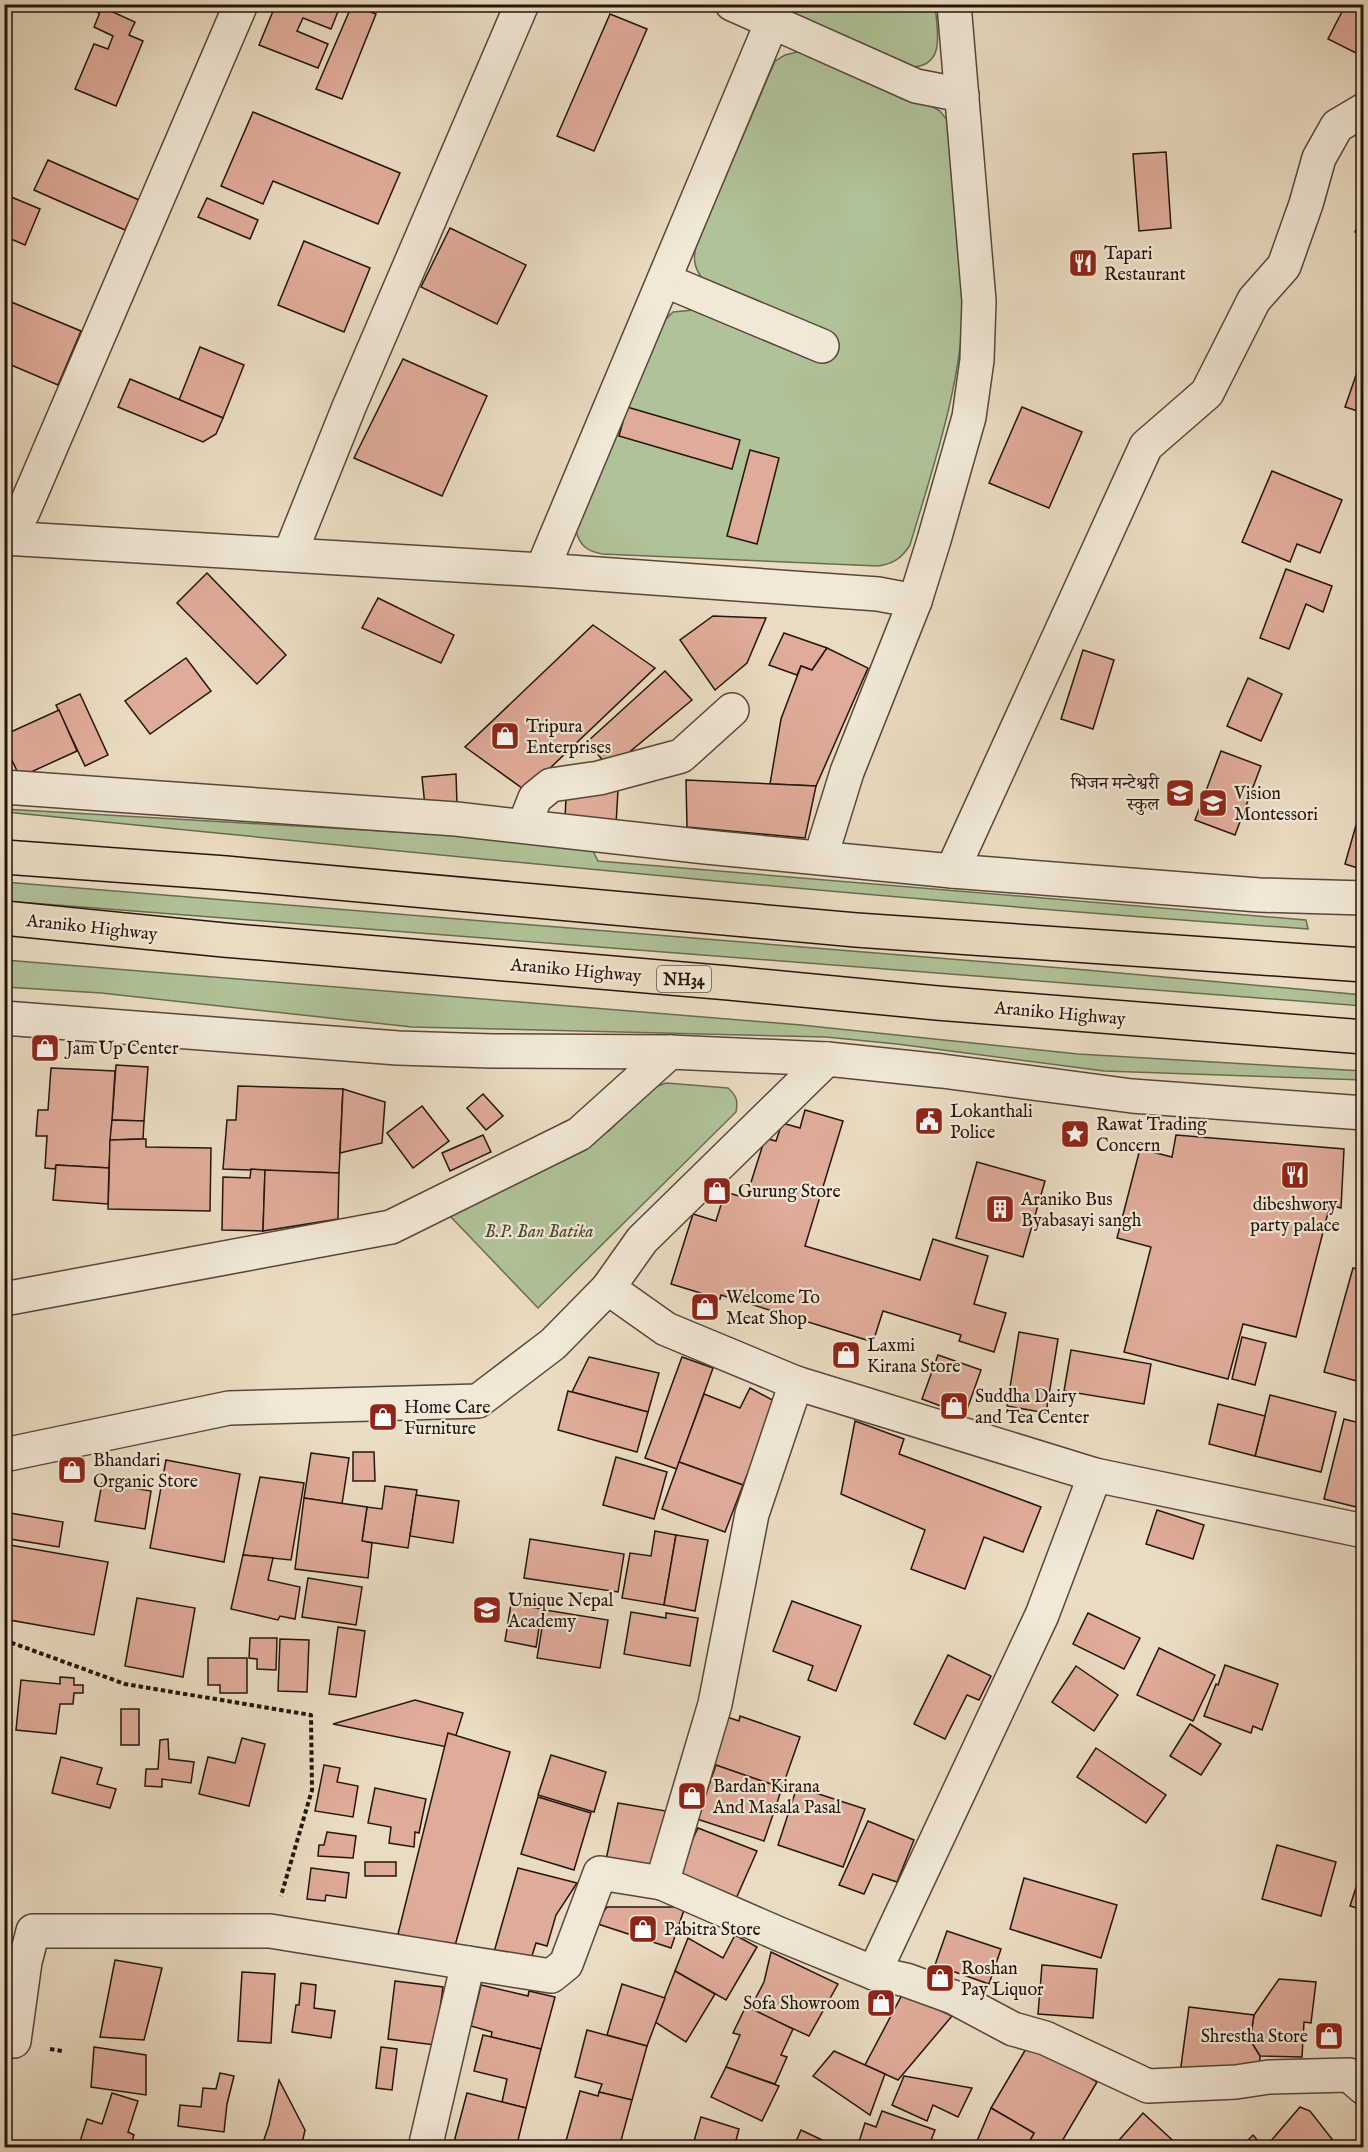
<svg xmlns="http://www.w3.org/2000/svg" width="1368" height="2152" viewBox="0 0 1368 2152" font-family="'IM FELL English','Noto Serif Devanagari',serif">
<rect width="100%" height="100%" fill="#eadcc2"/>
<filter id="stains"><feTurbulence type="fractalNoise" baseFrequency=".00333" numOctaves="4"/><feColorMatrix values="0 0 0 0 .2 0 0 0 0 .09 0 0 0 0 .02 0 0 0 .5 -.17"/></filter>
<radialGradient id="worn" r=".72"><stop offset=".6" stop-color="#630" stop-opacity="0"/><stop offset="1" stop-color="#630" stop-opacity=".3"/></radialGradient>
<g fill="#b0c298" stroke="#6a6c52" stroke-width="1.5">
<path d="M764,5H935C937,30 947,67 910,67Z"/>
<path d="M797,52L807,54L933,107L940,111L948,121L964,298C962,383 934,464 910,545C902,558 893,564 878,566L602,554C587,551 580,546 576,531L663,322L673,312L693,310L702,278C694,267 693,259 696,246L775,61L785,55Z"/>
<path d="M4,809L589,843L598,861L1306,920L1308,929C872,899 439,855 5,812Z"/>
<path d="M4,882L1086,970L1363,995V1006L5,901Z"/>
<path d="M5,960L801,1025L1078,1054L1363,1071V1080L1104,1071L897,1044L826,1037L412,1027L101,993L5,987Z"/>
<path d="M666,1083L728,1088C737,1096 738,1101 736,1112L538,1308L450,1216L585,1147L610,1130L652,1088Z"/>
</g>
<g fill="#e0ac9a" stroke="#25150c" stroke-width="1.5">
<path d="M80,4H105L101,14Z"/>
<path d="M276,4H341L331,29L303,18L297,31L328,44L318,68L259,45Z"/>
<path d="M1346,4L1364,12V57L1328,39Z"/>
<path d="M352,5L376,14L342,99L316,89Z"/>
<path d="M102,7L135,22L129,35L143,41L116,106L75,89L94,44L108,49L113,36L94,27Z"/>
<path d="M610,14L647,29L594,151L557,136Z"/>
<path d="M253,112L400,173L378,224L273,181L263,204L221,186Z"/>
<path d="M1166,152L1171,228L1139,231L1133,154Z"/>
<path d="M48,160L139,200L125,230L34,190Z"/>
<path d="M4,194L40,209L25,245L4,236Z"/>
<path d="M207,198L258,220L250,239L198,217Z"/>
<path d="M1364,213V236L1355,232Z"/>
<path d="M450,228L526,265L497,324L421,287Z"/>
<path d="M304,241L370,268L344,332L278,305Z"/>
<path d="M4,299L81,331L58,385L4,362Z"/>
<path d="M200,347L244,365L223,418L179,400Z"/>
<path d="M1364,352V413L1345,407Z"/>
<path d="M403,359L487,396L442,496L354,458Z"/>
<path d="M130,379L223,418L216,434L203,442L118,407Z"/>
<path d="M627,407L740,440L732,469L619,436Z"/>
<path d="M1022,407L1082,432L1049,508L989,483Z"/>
<path d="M750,450L779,458L757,544L727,536Z"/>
<path d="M1272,471L1342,500L1320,553L1297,544L1290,562L1242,542Z"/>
<path d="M1286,569L1332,586L1323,612L1306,604L1289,649L1260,638Z"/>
<path d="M207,573L286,655L257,684L177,603Z"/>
<path d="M378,598L454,635L441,663L362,628Z"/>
<path d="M713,616L766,618L747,663L715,690L680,640Z"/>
<path d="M593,625L655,668L526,791L465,747Z"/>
<path d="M784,633L827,648L812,670L801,666L797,675L769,665Z"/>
<path d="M827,648L868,668L816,786L770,784L781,719L801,666L812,670Z"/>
<path d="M1083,650L1114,660L1093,729L1061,719Z"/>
<path d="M186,658L211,691L150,734L125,701Z"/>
<path d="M665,671L692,700L609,769L588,741Z"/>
<path d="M1248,678L1282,694L1261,741L1227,726Z"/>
<path d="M80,694L108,755L85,766L56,705Z"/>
<path d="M59,710L77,751L20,777L4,744V735Z"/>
<path d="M1221,751L1261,766L1235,835L1195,820Z"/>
<path d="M456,774L457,804L425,806L422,777Z"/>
<path d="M686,780L816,786L805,838L687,827Z"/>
<path d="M618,790L616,825L565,818L566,798Z"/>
<path d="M1358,818L1364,819V870L1345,864Z"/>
<path d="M116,1065L148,1067L144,1121L112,1120Z"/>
<path d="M51,1068L115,1071L109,1168L56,1165L55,1169L45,1168L47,1136H36L38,1110H48Z"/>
<path d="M238,1086L343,1089L339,1173L223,1169L227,1120H236Z"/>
<path d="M343,1089L385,1102L382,1143L340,1153Z"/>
<path d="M483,1094L503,1116L486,1130L467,1108Z"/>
<path d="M422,1106L449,1141L413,1168L387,1133Z"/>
<path d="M805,1110L843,1121L805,1246L920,1280L933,1239L988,1256L974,1304L1006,1313L994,1352L959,1341L961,1335L883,1311L873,1342L721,1295L720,1299L671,1284L693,1214L716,1221L725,1192L746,1198L765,1138L776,1141L782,1123L800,1128Z"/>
<path d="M112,1120L144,1121L143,1139L110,1140Z"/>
<path d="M483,1135L491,1152L450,1171L442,1153Z"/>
<path d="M1176,1135L1344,1149L1341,1208L1330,1205L1296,1337L1243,1324L1228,1379L1124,1352L1151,1247L1117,1238L1140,1149L1172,1157Z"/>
<path d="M143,1139H146V1147L211,1148L210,1211L108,1209L110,1140Z"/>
<path d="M977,1162L1045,1181L1023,1257L956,1238Z"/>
<path d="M56,1165L109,1168L108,1204L53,1200Z"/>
<path d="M251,1169L265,1170L263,1231L222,1230L223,1177L250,1178Z"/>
<path d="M265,1170L339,1173L338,1219L263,1231Z"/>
<path d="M1353,1268L1364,1271V1383L1324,1372Z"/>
<path d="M1019,1332L1058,1339L1046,1413L1007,1406Z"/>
<path d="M1242,1337L1266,1343L1255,1385L1232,1379Z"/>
<path d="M1071,1350L1151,1364L1144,1404L1064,1391Z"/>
<path d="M938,1355L981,1370L965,1415L922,1399Z"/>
<path d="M589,1357L659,1373L648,1412L572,1392Z"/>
<path d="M682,1357L713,1368L677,1469L645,1458Z"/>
<path d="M750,1388L776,1402L743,1485L679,1462L704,1394L740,1408Z"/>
<path d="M568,1391L648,1412L637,1452L558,1430Z"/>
<path d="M1270,1395L1336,1412L1321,1472L1255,1456Z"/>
<path d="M1218,1404L1265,1416L1255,1456L1209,1444Z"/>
<path d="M1344,1419L1364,1424V1509L1324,1499Z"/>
<path d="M855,1421L904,1439L899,1454L1041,1507L1023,1552L984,1537L965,1589L911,1569L925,1530L841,1494Z"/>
<path d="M353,1452H374L375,1481H353Z"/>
<path d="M311,1453L349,1458L342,1504L304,1498Z"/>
<path d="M616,1457L667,1472L654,1519L603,1505Z"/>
<path d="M166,1460L240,1474L224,1562L150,1548Z"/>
<path d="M679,1462L743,1485L725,1532L662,1509Z"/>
<path d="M260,1477L304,1483L291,1560L243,1555Z"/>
<path d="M102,1483L151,1491L145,1529L95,1521Z"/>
<path d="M385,1486L417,1490L408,1548L362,1541L367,1507L382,1509Z"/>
<path d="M416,1495L459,1501L453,1543L410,1536Z"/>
<path d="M304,1498L367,1507L362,1541L372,1543L368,1578L295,1569Z"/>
<path d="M1157,1510L1204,1525L1193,1559L1146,1544Z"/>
<path d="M4,1512L63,1522L59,1547L4,1538Z"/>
<path d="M655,1531L676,1535L664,1605L622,1598L630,1553L651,1556Z"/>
<path d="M676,1535L708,1540L695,1611L664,1605Z"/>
<path d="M530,1539L624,1554L618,1592L524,1578Z"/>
<path d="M4,1544L108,1562L94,1635L4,1619Z"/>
<path d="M243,1555L273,1558L268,1580L300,1587L295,1619L280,1616L278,1620L231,1609Z"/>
<path d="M308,1578L362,1587L356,1625L302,1617Z"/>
<path d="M137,1598L195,1608L183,1677L125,1666Z"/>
<path d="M792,1601L861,1626L836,1691L808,1680L813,1666L773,1651Z"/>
<path d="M511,1604L542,1609L536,1647L505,1641Z"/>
<path d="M545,1610L608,1620L600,1668L537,1658Z"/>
<path d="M631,1612L666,1618V1613L698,1618L690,1666L624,1654Z"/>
<path d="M1088,1613L1140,1638L1124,1669L1073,1644Z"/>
<path d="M338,1627L365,1631L356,1697L329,1694Z"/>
<path d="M250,1638H277L276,1670L257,1669V1659L249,1658Z"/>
<path d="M280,1639L309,1640L307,1692L278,1691Z"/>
<path d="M1159,1648L1215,1675L1193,1721L1137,1695Z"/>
<path d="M948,1655L991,1676L979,1700L967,1695L945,1739L914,1724Z"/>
<path d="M208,1658H247V1693H220V1685H208Z"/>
<path d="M1225,1665L1278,1684L1262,1730L1253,1726L1251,1733L1204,1716L1216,1684L1218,1685Z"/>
<path d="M1076,1666L1118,1695L1094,1731L1052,1702Z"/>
<path d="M60,1677L74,1678V1685H83V1693H74L73,1704H60L56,1734L16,1730L21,1680L60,1684Z"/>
<path d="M415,1700L463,1713L452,1748L333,1724Z"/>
<rect x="121" y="1709" width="18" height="36"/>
<path d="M724,1716L739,1721L740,1716L800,1737L782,1788L709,1763Z"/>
<path d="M1190,1724L1221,1744L1201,1775L1170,1756Z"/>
<path d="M448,1733L510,1752L454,1949L398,1934Z"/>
<path d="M242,1738L265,1744L249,1806L199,1794L208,1757L235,1763Z"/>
<path d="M168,1739L169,1759L194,1762L191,1783L162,1779V1787L145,1786L146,1769H158L160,1740Z"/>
<path d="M1096,1748L1166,1795L1146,1823L1077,1777Z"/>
<path d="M551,1755L606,1772L594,1812L538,1795Z"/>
<path d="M61,1757L102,1768L97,1784L116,1789L110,1808L52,1793Z"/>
<path d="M324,1765L340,1768L337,1782L358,1786L353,1817L315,1811Z"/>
<path d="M716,1765L782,1788L764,1841L697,1819Z"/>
<path d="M797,1787L865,1809L843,1867L778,1845Z"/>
<path d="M375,1788L426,1799L419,1833L415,1832L414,1847L389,1843L391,1827L368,1823Z"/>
<path d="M538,1797L591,1813L574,1870L521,1854Z"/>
<path d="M618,1803L672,1812L654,1870L606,1860Z"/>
<path d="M868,1821L914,1840L897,1882L873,1874L864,1894L839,1885Z"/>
<path d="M698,1828L757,1851L735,1901L676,1874Z"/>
<path d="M327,1832L356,1836L353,1858L318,1856L319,1845H324Z"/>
<path d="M1277,1845L1336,1862L1321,1916L1262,1899Z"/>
<rect x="365" y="1862" width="31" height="14"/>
<path d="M311,1868L349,1873L346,1898L326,1895L325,1901L307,1899Z"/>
<path d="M518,1868L577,1883L556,1915L547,1946L536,1943L530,1962L494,1952Z"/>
<path d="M1361,1872L1364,1873V1910L1350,1906Z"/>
<path d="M1024,1878L1117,1905L1101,1958L1010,1929Z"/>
<path d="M607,1907H685L671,1948L595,1923Z"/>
<path d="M947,1931L1001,1949L989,1984L935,1965Z"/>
<path d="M735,1935L757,1947L726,2000L675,1971L688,1938L723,1958Z"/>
<path d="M771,1952L838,1984L809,2036L750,2009L764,1982Z"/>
<path d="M115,1960L162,1968L144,2040L100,2037Z"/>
<path d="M1042,1965L1097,1969L1093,2018L1038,2014Z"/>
<path d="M675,1971L715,1994L686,2042L655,2022Z"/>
<path d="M242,1972L275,1974L271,2043L238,2041Z"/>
<path d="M1279,1979L1316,1982L1311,2023L1304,2022L1302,2057L1260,2056L1250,2040L1254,2015Z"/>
<path d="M395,1981L443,1987L435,2045L388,2039Z"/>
<path d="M301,1983L316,1985L314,2008L335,2011L331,2038L292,2032L296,2005H299Z"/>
<path d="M622,1984L665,1998L647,2046L607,2035Z"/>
<path d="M481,1985L528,1996L529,1991L555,1997L541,2049L491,2037L492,2032L471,2026Z"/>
<path d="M903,1993L952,2016L898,2080L865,2065Z"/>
<path d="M746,2006L793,2029L781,2055L787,2057L775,2084L726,2067L740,2035L733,2033Z"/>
<path d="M1189,2007L1254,2015L1250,2040L1260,2056L1259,2073L1179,2081Z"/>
<path d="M587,2030L647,2046L632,2100L599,2092L602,2084L575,2077Z"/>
<path d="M483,2035L541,2049L526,2108L502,2102L507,2079L474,2071Z"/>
<path d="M1030,2042L1097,2082L1058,2148H1033L1028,2144L1034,2133L991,2108Z"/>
<path d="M94,2047L146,2055V2095L91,2087Z"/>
<path d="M381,2047L397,2049L392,2090L376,2088Z"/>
<path d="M834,2051L885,2074L870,2115L813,2076Z"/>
<path d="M726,2067L779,2086L762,2121L711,2097Z"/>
<path d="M220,2073L234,2076L227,2104L224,2132L178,2126L180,2105L201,2107L203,2088L216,2089Z"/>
<path d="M904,2076L972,2088L958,2117L933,2105L927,2121L892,2105Z"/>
<path d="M279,2080L305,2130L301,2148H261L269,2125Z"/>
<path d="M580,2091L598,2096L599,2092L632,2100L619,2148H564Z"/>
<path d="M112,2093L138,2101L128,2132L134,2135L130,2148H78L87,2119L102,2124Z"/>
<path d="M467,2093L526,2108L516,2148H477L454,2142Z"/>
<path d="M1300,2107L1310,2111L1339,2148H1274L1270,2142Z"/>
<path d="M991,2108L1034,2133L1028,2144L1033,2148H974Z"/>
<path d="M882,2111L935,2130L928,2148H857L865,2123L876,2127Z"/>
<path d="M1143,2113L1181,2148H1112Z"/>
<path d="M701,2117L739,2129L734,2148H692Z"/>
<path d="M801,2130L839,2148H793Z"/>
<path d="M1253,2135L1264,2148H1240Z"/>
<path d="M9,2140L31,2148H7Z"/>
</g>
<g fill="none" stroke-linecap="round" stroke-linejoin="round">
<g stroke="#56473a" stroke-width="36">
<g id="minor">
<path d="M732,4L916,86L962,95"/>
<path d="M664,280L822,346"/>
<path d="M4,532L16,524L23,512L241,4"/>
<path d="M4,538L542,570L878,594L915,601"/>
<path d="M290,554L349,407L522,4"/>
<path d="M542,570L772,22"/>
<path d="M4,787L456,819L706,847L952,871L1259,895L1364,898"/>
<path d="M524,826L535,798L551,785L599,778L681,756L732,710"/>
<path d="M825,843L847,772L915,601L934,540L969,417L977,360L979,301L954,4"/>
<path d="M952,871L1146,446L1207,393L1254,300L1284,266L1306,204L1319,158L1337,126L1364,110"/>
<path d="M4,1018L398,1048L492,1051L670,1052L827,1059L942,1071L1132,1096L1364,1113"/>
<path d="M608,1288L666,1329L796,1383L1095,1475"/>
<path d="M4,1299L391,1227L579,1134L670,1052"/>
<path d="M4,1455L229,1408L478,1401L553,1344L608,1288L642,1240L827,1059"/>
<path d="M662,1883L779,1934L874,1973L906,1980L953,1997L1013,2029L1045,2038L1148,2086L1236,2082L1269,2077L1349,2075L1364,2088"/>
<path d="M468,1963L551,1976L566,1964L600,1873L662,1883L715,1704L752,1514L796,1383"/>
<path d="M874,1973L1042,1615L1095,1475L1364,1531"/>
<path d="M14,2041L25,1962L33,1931H270L468,1963L425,2148"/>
</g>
</g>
<g stroke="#25150c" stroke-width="36">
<g id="highway">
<path d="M4,857L226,873L856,930L1364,965"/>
<path d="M4,918L224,940L729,983L937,1003L1364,1037"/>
</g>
</g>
<g stroke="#25150c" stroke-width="4" stroke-dasharray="4.5 3" stroke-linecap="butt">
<path d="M4,1640L125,1684L311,1715L312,1790L281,1896"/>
<path d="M50,2049L62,2051"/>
</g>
<use href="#minor" stroke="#f1e8d7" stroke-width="33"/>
<use href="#highway" stroke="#eadcc2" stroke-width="33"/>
</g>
<defs>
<g id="restaurant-square" transform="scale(1.5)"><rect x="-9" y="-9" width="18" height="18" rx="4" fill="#8f2418" stroke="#f1e8d7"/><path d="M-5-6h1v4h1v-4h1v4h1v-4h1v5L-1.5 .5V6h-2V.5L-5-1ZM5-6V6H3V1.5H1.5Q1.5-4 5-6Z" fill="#fff"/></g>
<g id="shop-square" transform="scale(1.5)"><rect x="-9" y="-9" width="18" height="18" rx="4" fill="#8f2418" stroke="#f1e8d7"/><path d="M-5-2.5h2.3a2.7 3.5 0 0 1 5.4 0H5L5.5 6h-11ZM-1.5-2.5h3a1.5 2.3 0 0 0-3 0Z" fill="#fff"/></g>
<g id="school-square" transform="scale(1.5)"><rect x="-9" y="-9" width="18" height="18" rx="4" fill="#8f2418" stroke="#f1e8d7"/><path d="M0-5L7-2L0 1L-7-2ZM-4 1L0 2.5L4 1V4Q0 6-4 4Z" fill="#fff"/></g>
<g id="civic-square" transform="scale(1.5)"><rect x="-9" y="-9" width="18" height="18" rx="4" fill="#8f2418" stroke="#f1e8d7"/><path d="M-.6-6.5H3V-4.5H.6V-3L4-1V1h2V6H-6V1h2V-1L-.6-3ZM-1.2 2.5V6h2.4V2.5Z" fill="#fff"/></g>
<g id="sight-square" transform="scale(1.5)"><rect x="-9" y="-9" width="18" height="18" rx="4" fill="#8f2418" stroke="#f1e8d7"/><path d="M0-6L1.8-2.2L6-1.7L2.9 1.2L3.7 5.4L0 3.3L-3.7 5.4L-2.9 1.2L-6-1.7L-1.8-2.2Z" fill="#fff"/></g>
<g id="building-square" transform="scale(1.5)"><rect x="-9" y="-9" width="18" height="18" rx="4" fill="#8f2418" stroke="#f1e8d7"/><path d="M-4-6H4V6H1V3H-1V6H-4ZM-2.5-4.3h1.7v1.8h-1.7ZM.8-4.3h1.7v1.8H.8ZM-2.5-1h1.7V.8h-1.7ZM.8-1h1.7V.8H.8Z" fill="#fff"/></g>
</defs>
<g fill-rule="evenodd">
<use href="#restaurant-square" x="1083" y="263"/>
<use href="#shop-square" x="505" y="736"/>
<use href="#school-square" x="1180" y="793"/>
<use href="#school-square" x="1213" y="803"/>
<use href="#shop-square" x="45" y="1048"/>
<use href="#civic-square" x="929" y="1121"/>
<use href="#sight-square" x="1075" y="1134"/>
<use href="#restaurant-square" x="1295" y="1175"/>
<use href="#shop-square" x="717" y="1191"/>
<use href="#building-square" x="1000" y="1209"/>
<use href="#shop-square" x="705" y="1307"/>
<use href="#shop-square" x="846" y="1355"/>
<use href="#shop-square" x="954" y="1406"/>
<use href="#shop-square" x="383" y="1417"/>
<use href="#shop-square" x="72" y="1470"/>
<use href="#school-square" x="487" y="1610"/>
<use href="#shop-square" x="692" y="1796"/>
<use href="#shop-square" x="643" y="1929"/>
<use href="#shop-square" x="940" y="1978"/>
<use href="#shop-square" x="881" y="2003"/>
<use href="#shop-square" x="1329" y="2036"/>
</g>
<g text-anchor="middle" stroke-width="4.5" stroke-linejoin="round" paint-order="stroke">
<rect fill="#f1e8d7" stroke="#625449" stroke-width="1.5" x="657" y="966" width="54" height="26" rx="4.5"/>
<g font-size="16" font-weight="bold" fill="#25150c">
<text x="684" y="985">NH34</text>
</g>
<g font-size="18" fill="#25150c" stroke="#f1e8d7" text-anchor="start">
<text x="1104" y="259">Tapari<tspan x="1104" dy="21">Restaurant</tspan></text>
<text x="526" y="732">Tripura<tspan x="526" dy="21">Enterprises</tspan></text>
<text x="1159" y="789" text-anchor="end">भिजन मन्टेश्वरी<tspan x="1159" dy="21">स्कुल</tspan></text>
<text x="1234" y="799">Vision<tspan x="1234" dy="21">Montessori</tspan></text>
<text x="66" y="1054">Jam Up Center</text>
<text x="950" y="1117">Lokanthali<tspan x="950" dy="21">Police</tspan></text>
<text x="1096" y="1130">Rawat Trading<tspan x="1096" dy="21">Concern</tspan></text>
<text x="738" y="1197">Gurung Store</text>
<text x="1021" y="1205">Araniko Bus<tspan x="1021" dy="21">Byabasayi sangh</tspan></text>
<text x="1295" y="1210" text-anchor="middle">dibeshwory<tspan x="1295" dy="21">party palace</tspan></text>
<text x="726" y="1303">Welcome To<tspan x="726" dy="21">Meat Shop</tspan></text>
<text x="867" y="1351">Laxmi<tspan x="867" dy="21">Kirana Store</tspan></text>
<text x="975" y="1402">Suddha Dairy<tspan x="975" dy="21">and Tea Center</tspan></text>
<text x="404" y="1413">Home Care<tspan x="404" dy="21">Furniture</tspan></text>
<text x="93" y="1466">Bhandari<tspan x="93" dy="21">Organic Store</tspan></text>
<text x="508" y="1606">Unique Nepal<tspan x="508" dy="21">Academy</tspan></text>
<text x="713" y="1792">Bardan Kirana<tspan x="713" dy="21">And Masala Pasal</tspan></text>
<text x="664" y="1935">Pabitra Store</text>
<text x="961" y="1974">Roshan<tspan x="961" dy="21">Pay Liquor</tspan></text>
<text x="860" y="2009" text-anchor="end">Sofa Showroom</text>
<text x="1308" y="2042" text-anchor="end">Shrestha Store</text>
</g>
<g font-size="18" fill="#25150c" stroke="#f1e8d7">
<text transform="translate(92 927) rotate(6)" y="6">Araniko Highway</text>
<text transform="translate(576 970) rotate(5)" y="6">Araniko Highway</text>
<text transform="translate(1060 1013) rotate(5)" y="6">Araniko Highway</text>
</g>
<g font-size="18" font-style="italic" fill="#4f4936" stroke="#f1e8d7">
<text x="539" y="1237">B.P. Ban Batika</text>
</g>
</g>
<rect width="1368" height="2152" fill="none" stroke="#eadcc2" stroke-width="24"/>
<rect x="6" y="6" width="1356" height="2140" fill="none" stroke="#25150c" stroke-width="3"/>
<rect x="12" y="12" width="1344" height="2128" fill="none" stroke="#25150c" stroke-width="1.5"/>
<rect width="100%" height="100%" filter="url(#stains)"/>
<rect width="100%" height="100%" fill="url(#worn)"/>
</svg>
